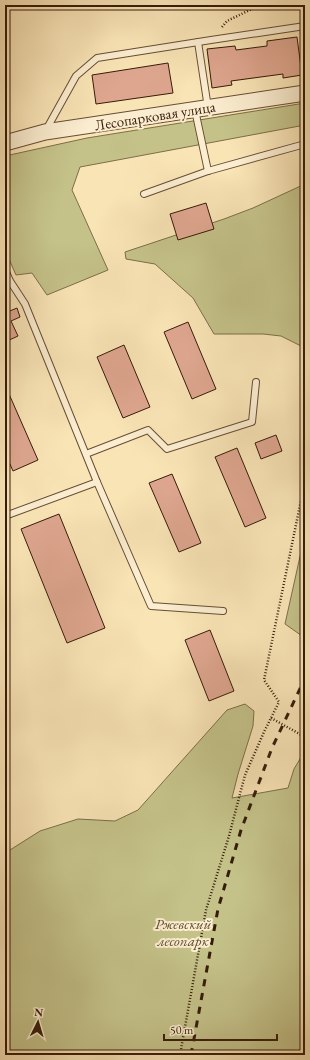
<svg xmlns="http://www.w3.org/2000/svg" width="310" height="1060" viewBox="0 0 310 1060" font-family="'EB Garamond',serif">
<rect width="100%" height="100%" fill="#f9e4b6"/>
<filter id="stains"><feTurbulence type="fractalNoise" baseFrequency=".005" numOctaves="4"/><feColorMatrix values="0 0 0 0 .2 0 0 0 0 .09 0 0 0 0 .02 0 0 0 .5 -.17"/></filter>
<radialGradient id="worn" r=".72"><stop offset=".6" stop-color="#630" stop-opacity="0"/><stop offset="1" stop-color="#630" stop-opacity=".3"/></radialGradient>
<g fill="#c4c289" stroke="#7d6e49">
<path d="M305,103V125L80,167L72,190L108,270L47,295L32,273L16,275L5,250V156L87,138Z"/>
<path d="M305,184V348L281,336L263,334H214L193,298L155,264L126,259L125,252L224,219L253,208Z"/>
<path d="M305,534V638L285,624Z"/>
<path d="M245,704L254,711L253,726L238,774L232,798L288,788L294,769L303,754L305,753V1055H5V848L10,850L40,831L78,819L115,821L138,810L227,710Z"/>
</g>
<g fill="#dea68f" stroke="#361b09">
<path d="M297,37L302,75L283,78V74L231,81L232,85L212,88L207,49L235,46L236,50L267,46V41Z"/>
<path d="M168,63L173,93L96,104L92,75Z"/>
<path d="M206,203L214,229L178,240L170,214Z"/>
<path d="M17,308L20,317L11,321L18,336L5,342V313Z"/>
<path d="M188,322L216,389L192,399L164,332Z"/>
<path d="M124,345L150,407L123,418L97,357Z"/>
<path d="M9,394L38,460L13,471L5,453V395Z"/>
<path d="M276,435L282,451L261,459L255,443Z"/>
<path d="M237,448L266,518L245,527L215,457Z"/>
<path d="M172,474L201,543L179,552L149,483Z"/>
<path d="M59,514L105,628L67,643L21,529Z"/>
<path d="M210,630L234,691L209,701L185,640Z"/>
</g>
<g fill="none" stroke-linecap="round" stroke-linejoin="round">
<g stroke="#674d34" stroke-width="8">
<g id="service">
<path d="M198,42L208,108"/>
<path d="M195,110L208,171"/>
<path d="M46,130L76,76L97,58L211,40L305,26"/>
<path d="M144,194L208,171L305,144"/>
<path d="M5,270L10,281L25,304L97,482L151,606L223,611"/>
<path d="M86,454L148,430L167,449L252,422L256,382"/>
<path d="M5,516L97,482"/>
</g>
</g>
<g stroke="#674d34" stroke-width="17">
<path id="tertiary" d="M5,143L45,132L305,93"/>
</g>
<g stroke="#361b09" stroke-width="2.5" stroke-dasharray="1 2" stroke-linecap="butt">
<path d="M222,27L227,21L260,5"/>
<path d="M271,718L305,737"/>
<path d="M180,1055L206,910L229,836L245,775L264,732L279,702L264,680L305,481"/>
</g>
<use href="#service" stroke="#fbedd0" stroke-width="6"/>
<use href="#tertiary" stroke="#fbedd0" stroke-width="15"/>
<path stroke="#361b09" stroke-width="3" stroke-dasharray="7 7" stroke-linecap="butt" d="M191,1055L218,909L241,830L272,748L305,678"/>
</g>
<g text-anchor="middle" stroke-width="4" stroke-linejoin="round" paint-order="stroke">
<g font-size="15" fill="#361b09" stroke="#fbedd0">
<text transform="translate(155 116) rotate(-9)" y="5">Лесопарковая улица</text>
</g>
<g font-size="15" font-style="italic" fill="#614d2f" stroke="#fbedd0">
<text x="183" y="929">Ржевский<tspan x="183" dy="17">лесопарк</tspan></text>
</g>
</g>
<rect width="310" height="1060" fill="none" stroke="#f9e4b6" stroke-width="20"/>
<rect x="6" y="6" width="298" height="1048" fill="none" stroke="#361b09" stroke-width="2"/>
<rect x="10" y="10" width="290" height="1040" fill="none" stroke="#361b09"/>
<g transform="translate(38 1022) rotate(5)" stroke="#fbedd0" stroke-width="3" paint-order="stroke">
<path d="M0-3L7 15L0 10L-7 15Z" fill="#361b09"/>
<text y="-6" font-size="11" font-weight="bold" text-anchor="middle" fill="#361b09">N</text>
</g>
<path d="M164 1034v6h113v-6" fill="none" stroke="#361b09" stroke-width="2"/>
<text x="170" y="1034" font-size="12" fill="#361b09" stroke="#fbedd0" stroke-width="3" paint-order="stroke">50 m</text>
<rect width="100%" height="100%" filter="url(#stains)"/>
<rect width="100%" height="100%" fill="url(#worn)"/>
</svg>
